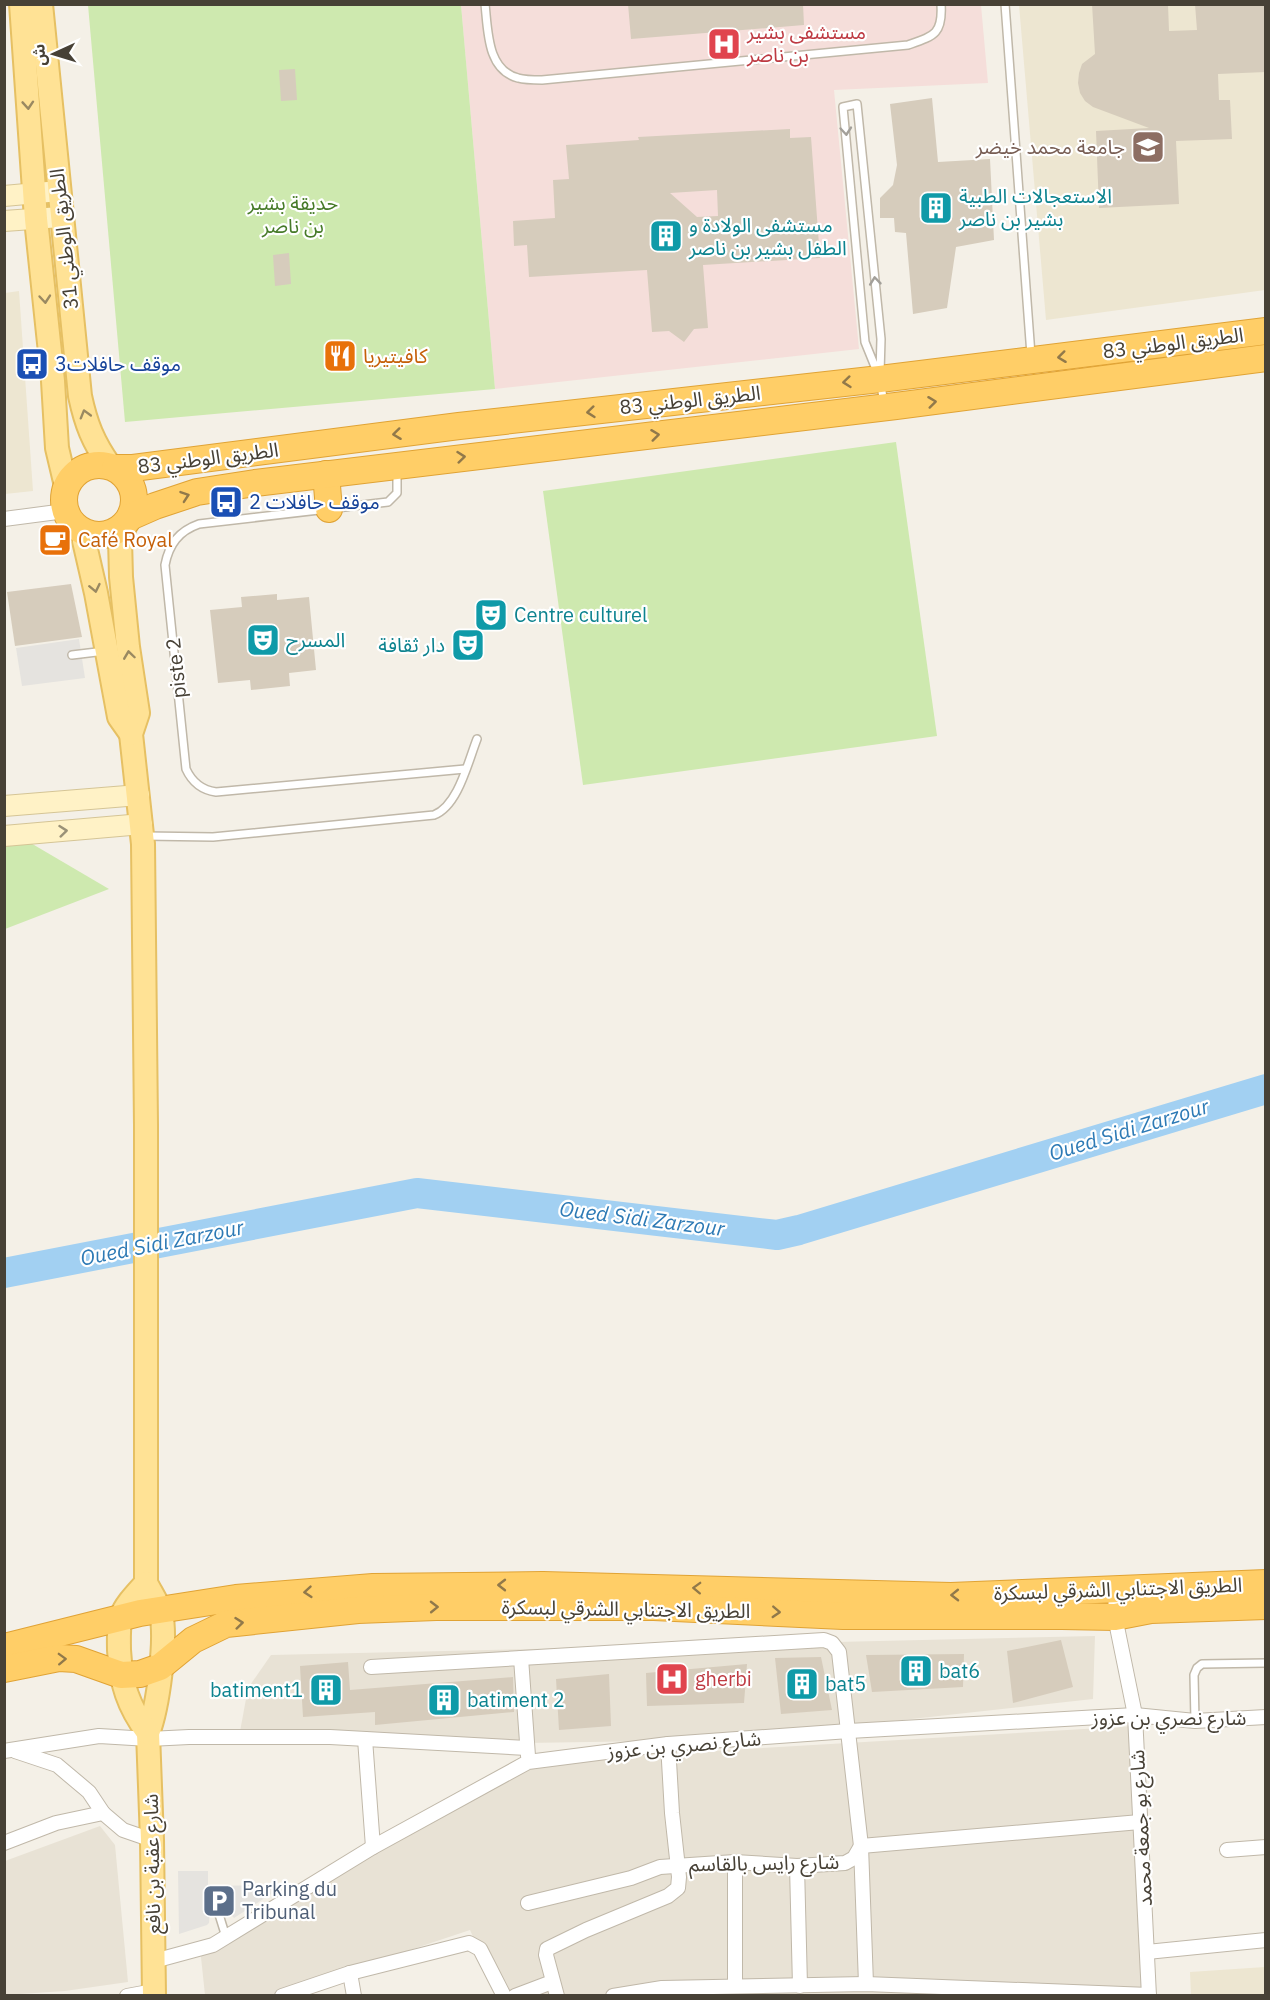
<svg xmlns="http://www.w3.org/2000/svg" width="1270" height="2000" viewBox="0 0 1270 2000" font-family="'IBM Plex Sans','Noto Sans Arabic',sans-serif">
<rect width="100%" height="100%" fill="#f4f0e7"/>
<g fill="#e8e2d5">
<path d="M1095,1636L1093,1699L720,1740L460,1744L239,1737L248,1688L271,1655Z"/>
<path d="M1135,1726L1149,1995H499L470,1930L275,1995H205L200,1948L528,1762Z"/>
<path d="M100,1826L115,1845L128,1982L65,1991L5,1995V1861Z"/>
</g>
<g fill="#ede6d1">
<path d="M1019,5H1265V290L1046,320Z"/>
<path d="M19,291L33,491L5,494V293Z"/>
<path d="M1265,1967V1995H1191L1190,1972Z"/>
</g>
<path fill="#f5deda" d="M461,5H981L988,83L834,90L859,349L495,389Z"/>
<g fill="#cee9af">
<path d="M88,5H461L495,389L125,422Z"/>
<path d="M896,442L937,736L583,785L543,491Z"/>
<path d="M17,835L109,889L5,929V838Z"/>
</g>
<g fill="#e5e3df">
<path d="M79,639L85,678L22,686L16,648Z"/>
<path d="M178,1871H208V1886L270,1885L271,1894L234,1918L224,1907L210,1910L209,1923L207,1925L179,1934Z"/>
</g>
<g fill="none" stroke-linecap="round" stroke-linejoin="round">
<path stroke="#a2d0f2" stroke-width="30" d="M4,1273L417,1193L777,1235L799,1230L1266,1089"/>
</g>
<g fill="#d6ccbc" fill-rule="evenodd">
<path d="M628,4H803L804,25L631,39Z"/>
<path d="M1092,4H1168L1169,31L1197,30L1195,4H1266V72L1218,74L1219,100H1230L1232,139L1176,141L1179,204L1099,208L1096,131L1149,128L1093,107L1085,101L1080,93L1078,83L1079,73L1082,64L1095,54Z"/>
<path d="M295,69L297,100L281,101L279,70Z"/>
<path d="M932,98L938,162L990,159L994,240L956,247L947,308L913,314L906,233L895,232L894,218H880V198L893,185L897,165L890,104Z"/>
<path d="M790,129V138L811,137L820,258L703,265L708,328L694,329L684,342L669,331L652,332L647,270L529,277L527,245L514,246L513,221L555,218L553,180L569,179L566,145L639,140L638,137ZM717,190L718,216L697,217L670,193Z"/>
<path d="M289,253L291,284L275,286L273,255Z"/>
<path d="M347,340L349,371L333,372L330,341Z"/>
<path d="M71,584L82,637L15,646L7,592Z"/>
<path d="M277,594V600L309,597L316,670L289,673L290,686L251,690L250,680L218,683L210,610L242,607L241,597Z"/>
<path d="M1061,1640L1073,1687L1013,1703L1007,1651Z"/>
<path d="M964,1654L963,1687L872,1692L866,1655Z"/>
<path d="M821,1657L832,1710L781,1714L775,1658Z"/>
<path d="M348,1662L350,1690L513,1677L514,1712L375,1725V1712L303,1717L300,1666Z"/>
<path d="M747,1664L744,1703L647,1706L646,1673Z"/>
<path d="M609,1674L611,1726L559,1730L556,1679Z"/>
</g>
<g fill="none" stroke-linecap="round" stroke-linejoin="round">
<g stroke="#c0b8a9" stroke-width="10">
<g id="lane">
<path d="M485,4C488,31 487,70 518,78C525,80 534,80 542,80L908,45C934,36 943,34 941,4"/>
<path d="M1005,4L1031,355"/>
<path d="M880,373L881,339L857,104L843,107L865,342L880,379L884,404"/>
<path d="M397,470V493L388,502L199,524C179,531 169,544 165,565L186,769C192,782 201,790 216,792L465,769"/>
<path d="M72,655L105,651"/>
<path d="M145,836L213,837L434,815C458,806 468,762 477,739"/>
<path d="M1195,1721L1194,1675L1197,1668L1202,1664L1266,1663"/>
<path d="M217,1908L226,1937"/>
</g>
</g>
<g stroke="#c0b8a9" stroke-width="16">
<g id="street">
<path d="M4,519L65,511"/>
<path d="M1116,1590L1115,1617L1135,1715L1149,1996"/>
<path d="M521,1658L824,1640L832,1643L839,1652L861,1846L866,1984"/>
<path d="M371,1667L521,1658L528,1756"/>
<path d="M365,1739L373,1847"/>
<path d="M4,1751L99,1736L149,1739L189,1737H330L527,1748"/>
<path d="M15,1751L57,1765L89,1792L103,1813"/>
<path d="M4,1843L56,1823L103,1813L123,1830L152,1840"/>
<path d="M1227,1850L1266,1847"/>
<path d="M797,1866L800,1986"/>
<path d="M528,1903L631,1878L660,1867L735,1862L797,1866L845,1863L854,1858L861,1846L1140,1822"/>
<path d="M1147,1952L1266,1940"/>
<path d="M154,1961L213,1945L373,1847L528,1762L668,1744L849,1731L1135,1715L1195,1721L1266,1717"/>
<path d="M350,1973L354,1996"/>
<path d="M735,1986V1862"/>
<path d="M127,1996L154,1991"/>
<path d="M282,1996L350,1973L469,1943L480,1949L504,1996"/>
<path d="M515,1996L552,1982"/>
<path d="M557,1996L546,1955L547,1949L586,1930L668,1896L678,1888L679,1877L672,1813L668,1744"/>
<path d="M613,1996L662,1988L866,1984L1149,1995"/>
</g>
</g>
<g stroke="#d5c596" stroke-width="22">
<g id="secondary">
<path d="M4,196L59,191"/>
<path d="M4,221L61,217"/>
<path d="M4,806L139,795"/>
<path d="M4,836L142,824"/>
</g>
</g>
<g stroke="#e6c063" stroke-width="26">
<g id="primary">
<path d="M21,4L36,219L53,381L57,448L66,486"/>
<path d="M41,4L80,396C86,424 93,442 110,466"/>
<path d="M127,522L120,539L121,577L128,647L138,713L131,734L143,844L146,1125V1583C151,1593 158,1603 161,1613C167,1640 158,1707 148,1733L152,1840L154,1996"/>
<path d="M82,532L96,593L119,717L131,734"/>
<path d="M146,1583C137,1593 125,1605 121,1617C118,1628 119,1640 119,1650C121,1684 128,1706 148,1733"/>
</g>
</g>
<g stroke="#e0a335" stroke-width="28">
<g id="highway">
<circle cx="99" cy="500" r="35"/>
<path d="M115,468H133L459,426L880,379L1266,331"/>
<path d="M326,474L329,509"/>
<path d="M130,517L155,506L197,492L255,483L896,406L1266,358"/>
<path d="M4,1647L140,1613L236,1598L373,1587L543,1585L951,1596L1266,1583"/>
<path d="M4,1669L59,1658L76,1659L121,1675L140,1674L160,1667L193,1640L226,1624L358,1610L436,1607H654L843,1616H1062L1115,1617L1151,1610L1266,1606"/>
</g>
</g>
<use href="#lane" stroke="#fff" stroke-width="7"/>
<use href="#street" stroke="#fff" stroke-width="14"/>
<use href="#secondary" stroke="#fff2c6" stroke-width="20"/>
<use href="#primary" stroke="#ffe295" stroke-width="22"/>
<use href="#highway" stroke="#ffce67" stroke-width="26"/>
</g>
<defs><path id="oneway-chevron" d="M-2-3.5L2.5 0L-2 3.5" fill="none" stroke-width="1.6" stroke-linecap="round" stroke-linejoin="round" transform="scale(1.5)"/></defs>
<g stroke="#9a8961">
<use href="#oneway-chevron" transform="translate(28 105) rotate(86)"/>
<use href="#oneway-chevron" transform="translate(45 299) rotate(85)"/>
<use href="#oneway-chevron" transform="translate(85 414) rotate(-106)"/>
<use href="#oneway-chevron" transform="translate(95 588) rotate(78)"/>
<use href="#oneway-chevron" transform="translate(129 655) rotate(-98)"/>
</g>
<g stroke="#a3a09a">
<use href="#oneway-chevron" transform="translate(846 131) rotate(85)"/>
<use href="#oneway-chevron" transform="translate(875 281) rotate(-96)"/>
</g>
<g stroke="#91794a">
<use href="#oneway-chevron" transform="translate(1062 357) rotate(173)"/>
<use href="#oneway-chevron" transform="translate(847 382) rotate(174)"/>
<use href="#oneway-chevron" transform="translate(932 402) rotate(-7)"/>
<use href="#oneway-chevron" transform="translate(591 412) rotate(174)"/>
<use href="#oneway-chevron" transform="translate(397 434) rotate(173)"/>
<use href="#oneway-chevron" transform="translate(655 435) rotate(-7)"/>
<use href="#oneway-chevron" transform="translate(461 457) rotate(-6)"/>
<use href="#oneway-chevron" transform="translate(185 496) rotate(-19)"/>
<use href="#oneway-chevron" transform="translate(502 1585) rotate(-180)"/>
<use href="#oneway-chevron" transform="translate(697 1588) rotate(-178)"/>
<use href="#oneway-chevron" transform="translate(308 1592) rotate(175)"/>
<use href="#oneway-chevron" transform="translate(955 1595) rotate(179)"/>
<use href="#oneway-chevron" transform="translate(434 1607) rotate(-1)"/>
<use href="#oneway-chevron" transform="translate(776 1612) rotate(3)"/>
<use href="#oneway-chevron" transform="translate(239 1623) rotate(-6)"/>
<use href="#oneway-chevron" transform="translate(62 1659) rotate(-2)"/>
</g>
<use stroke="#9a9177" href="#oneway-chevron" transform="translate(63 831) rotate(-6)"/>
<defs>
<g id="hospital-square" transform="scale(1.725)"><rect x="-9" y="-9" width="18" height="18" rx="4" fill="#e0444e" stroke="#fff"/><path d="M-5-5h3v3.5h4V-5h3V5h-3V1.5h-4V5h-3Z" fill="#fff"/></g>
<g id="university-square" transform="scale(1.725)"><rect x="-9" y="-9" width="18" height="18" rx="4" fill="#8d6e63" stroke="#fff"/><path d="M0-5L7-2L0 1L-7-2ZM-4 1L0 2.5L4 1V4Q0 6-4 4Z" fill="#fff"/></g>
<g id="building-square" transform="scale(1.725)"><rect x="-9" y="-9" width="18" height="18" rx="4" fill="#0f9aa8" stroke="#fff"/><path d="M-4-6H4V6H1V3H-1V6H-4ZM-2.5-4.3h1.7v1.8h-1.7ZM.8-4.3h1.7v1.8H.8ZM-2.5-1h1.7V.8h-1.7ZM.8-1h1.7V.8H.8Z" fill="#fff"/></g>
<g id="restaurant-square" transform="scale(1.725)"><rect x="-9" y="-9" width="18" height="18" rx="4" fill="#e8710a" stroke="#fff"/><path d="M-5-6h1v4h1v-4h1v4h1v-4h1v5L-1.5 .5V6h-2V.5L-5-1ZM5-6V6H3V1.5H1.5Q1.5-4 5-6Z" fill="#fff"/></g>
<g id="bus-square" transform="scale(1.725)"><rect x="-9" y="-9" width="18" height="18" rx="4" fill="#1a4fb4" stroke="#fff"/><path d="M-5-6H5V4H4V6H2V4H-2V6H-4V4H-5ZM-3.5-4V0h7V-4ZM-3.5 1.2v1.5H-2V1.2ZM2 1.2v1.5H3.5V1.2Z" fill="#fff"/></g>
<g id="cafe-square" transform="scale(1.725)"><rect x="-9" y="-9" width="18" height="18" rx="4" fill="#e8710a" stroke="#fff"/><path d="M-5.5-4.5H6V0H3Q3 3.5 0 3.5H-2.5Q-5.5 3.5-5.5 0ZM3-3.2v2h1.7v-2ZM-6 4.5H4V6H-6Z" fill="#fff"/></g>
<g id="theatre-square" transform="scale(1.725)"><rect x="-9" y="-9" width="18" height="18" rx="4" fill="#0f9aa8" stroke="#fff"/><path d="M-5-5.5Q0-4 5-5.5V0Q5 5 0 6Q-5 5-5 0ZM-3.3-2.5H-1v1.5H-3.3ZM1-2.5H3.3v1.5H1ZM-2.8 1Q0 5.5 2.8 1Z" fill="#fff"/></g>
<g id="parking-square" transform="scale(1.725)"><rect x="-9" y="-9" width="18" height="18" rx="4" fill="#5c6f8a" stroke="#fff"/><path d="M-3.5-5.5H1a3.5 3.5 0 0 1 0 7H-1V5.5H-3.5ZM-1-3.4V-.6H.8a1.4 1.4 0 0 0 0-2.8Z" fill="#fff"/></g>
</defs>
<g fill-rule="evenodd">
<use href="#hospital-square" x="724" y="44"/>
<use href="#university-square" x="1148" y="147"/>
<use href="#building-square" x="936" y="208"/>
<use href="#building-square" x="666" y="236"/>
<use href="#restaurant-square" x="340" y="356"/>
<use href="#bus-square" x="32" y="364"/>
<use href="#bus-square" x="226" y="502"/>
<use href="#cafe-square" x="55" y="540"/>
<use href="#theatre-square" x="491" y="615"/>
<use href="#theatre-square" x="263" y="640"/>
<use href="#theatre-square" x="468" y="645"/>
<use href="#building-square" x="916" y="1671"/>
<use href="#hospital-square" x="672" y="1679"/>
<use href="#building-square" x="802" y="1684"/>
<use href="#building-square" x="326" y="1690"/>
<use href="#building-square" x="444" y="1700"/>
<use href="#parking-square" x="219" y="1901"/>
</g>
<g text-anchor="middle" stroke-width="4.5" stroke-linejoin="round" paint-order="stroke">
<g font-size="20" fill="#be3a42" stroke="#fff" text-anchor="start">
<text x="747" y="39">مستشفى بشير<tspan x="747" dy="23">بن ناصر</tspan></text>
<text x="695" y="1686">gherbi</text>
</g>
<g font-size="20" fill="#785e54" stroke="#fff" text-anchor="end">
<text x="1125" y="154">جامعة محمد خيضر</text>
</g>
<g font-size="20" fill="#0d838f" stroke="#fff" text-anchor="start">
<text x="959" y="203">الاستعجالات الطبية<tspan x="959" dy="23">بشير بن ناصر</tspan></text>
<text x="689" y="232">مستشفى الولادة و<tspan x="689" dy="23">الطفل بشير بن ناصر</tspan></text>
<text x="514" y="622">Centre culturel</text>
<text x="286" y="647">المسرح</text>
<text x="445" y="652" text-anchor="end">دار ثقافة</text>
<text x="939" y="1678">bat6</text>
<text x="825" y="1691">bat5</text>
<text x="303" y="1697" text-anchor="end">batiment1</text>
<text x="467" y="1707">batiment 2</text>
</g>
<g font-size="20" fill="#467a28" stroke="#fff">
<text x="293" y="210">حديقة بشير<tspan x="293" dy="23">بن ناصر</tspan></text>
</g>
<g font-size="20" fill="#474136" stroke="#fff">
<text transform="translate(64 239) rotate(-96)" y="7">الطريق الوطني 31</text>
<text transform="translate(1173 343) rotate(-7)" y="7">الطريق الوطني 83</text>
<text transform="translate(690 400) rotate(-6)" y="7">الطريق الوطني 83</text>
<text transform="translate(208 458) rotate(-7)" y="7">الطريق الوطني 83</text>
<text transform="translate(176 668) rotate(-96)" y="7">piste 2</text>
<text transform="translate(1118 1589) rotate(-2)" y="7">الطريق الاجتنابي الشرقي لبسكرة</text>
<text transform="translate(626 1609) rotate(1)" y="7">الطريق الاجتنابي الشرقي لبسكرة</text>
<text x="1169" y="1725">شارع نصري بن عزوز</text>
<text transform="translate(684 1745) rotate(-5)" y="7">شارع نصري بن عزوز</text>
<text transform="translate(1141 1828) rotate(-93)" y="7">شارع بو جمعة محمد</text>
<text transform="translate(764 1863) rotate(-1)" y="7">شارع رايس بالقاسم</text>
<text transform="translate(152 1864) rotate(-91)" y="7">شارع عقبة بن نافع</text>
</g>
<g font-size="20" fill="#c56008" stroke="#fff" text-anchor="start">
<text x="363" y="363">كافيتيريا</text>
<text x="78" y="547">Café Royal</text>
</g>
<g font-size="20" fill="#164399" stroke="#fff" text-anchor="start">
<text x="55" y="371">موقف حافلات3</text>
<text x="249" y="509">موقف حافلات 2</text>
</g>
<g font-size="20" fill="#4e5e75" stroke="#fff" text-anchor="start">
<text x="242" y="1896">Parking du<tspan x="242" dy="23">Tribunal</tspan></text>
</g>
<g font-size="21" font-style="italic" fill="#2d7ab5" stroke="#fff">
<text transform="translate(1129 1130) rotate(-17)" y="7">Oued Sidi Zarzour</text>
<text transform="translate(642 1219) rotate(7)" y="7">Oued Sidi Zarzour</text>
<text transform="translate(162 1243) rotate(-11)" y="7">Oued Sidi Zarzour</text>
</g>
</g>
<rect width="1270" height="2000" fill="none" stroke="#474136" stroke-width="12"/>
<g transform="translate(54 54) rotate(266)" stroke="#ffffff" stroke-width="4.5" paint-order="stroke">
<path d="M0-4.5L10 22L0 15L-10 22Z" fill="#474136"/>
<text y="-9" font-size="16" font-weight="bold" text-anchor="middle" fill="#474136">ش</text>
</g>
</svg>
